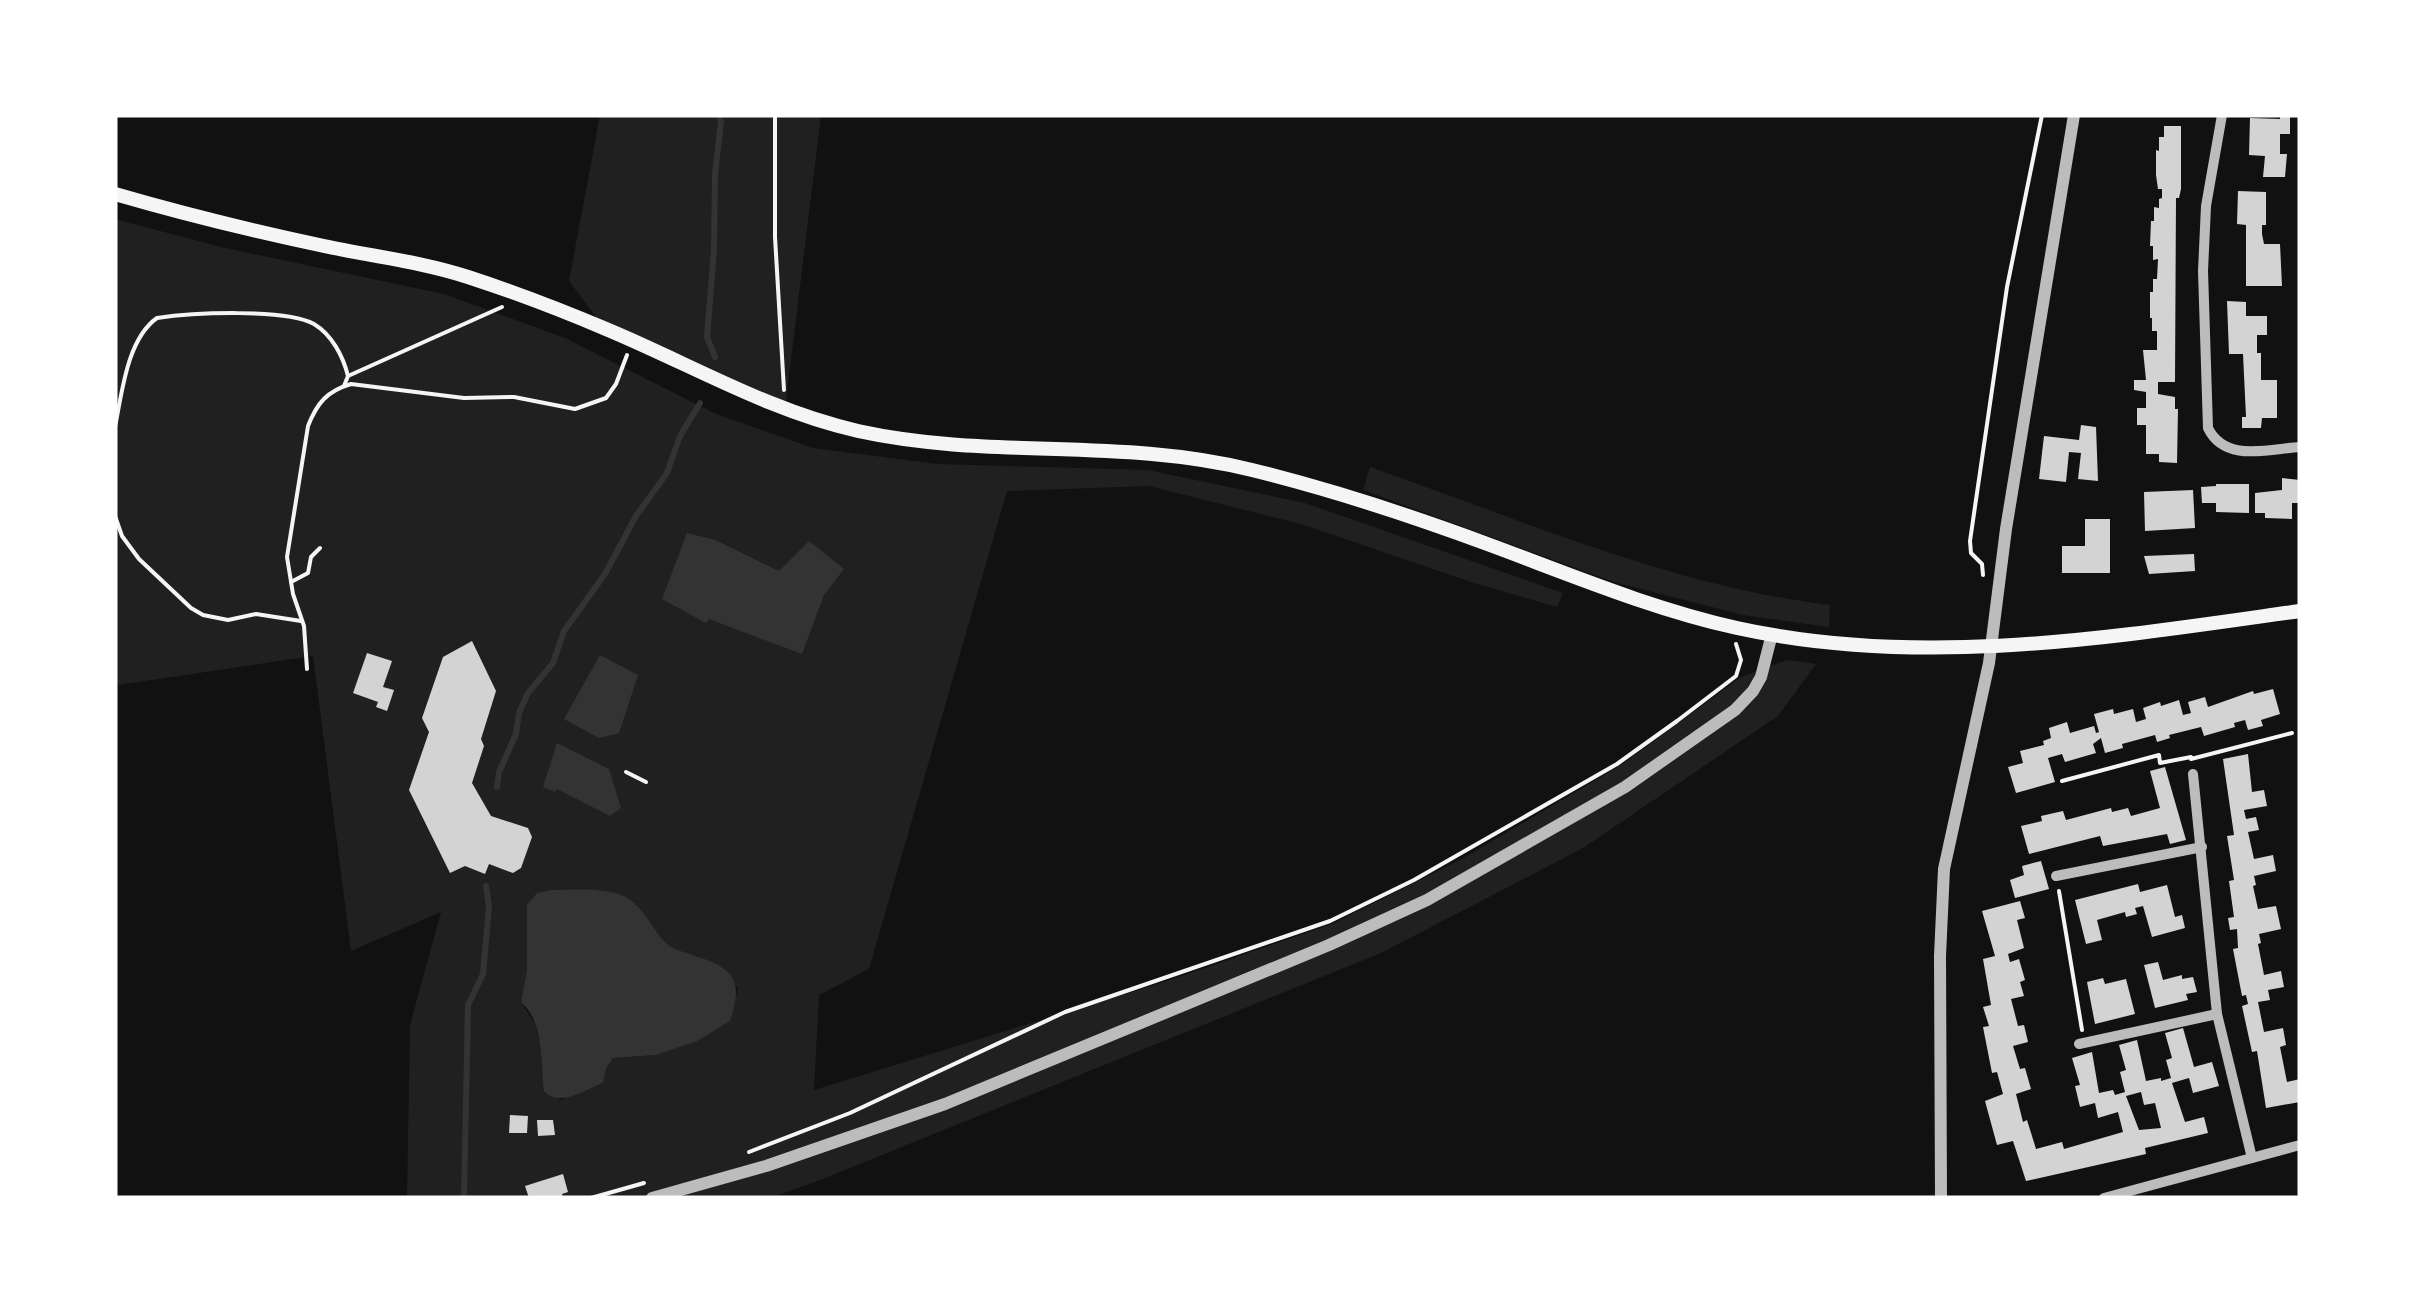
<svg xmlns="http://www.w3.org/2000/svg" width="2415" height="1313" viewBox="0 0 2415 1313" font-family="Spectral,serif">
<rect width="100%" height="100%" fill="#111"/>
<g fill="#202020" fill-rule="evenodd">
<path d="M600,115H821L785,409L605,329L569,281Z"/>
<path d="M115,219L221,247L444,294L565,338L716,414L813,448L937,464L1148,470L1305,503L1563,593L1557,607L1474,583L1301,524L1149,486L1007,491L869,969L819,995L814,1090L1164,982L1332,924L1460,860L1621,765L1741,677L1787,660L1816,664L1778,716L1583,848L1381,953L820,1180L771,1198H407L410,1025L441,912L351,951L313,656L118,685L115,670ZM630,899L663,940L675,950L700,957L738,988L730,1021L656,1055L613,1058L606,1069L603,1083L560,1100L542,1072L541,1045L535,1024L521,1002L527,970V905Z"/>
<path d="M1370,467C1520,519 1671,586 1830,605L1829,627L1743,615L1614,582L1363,490Z"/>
</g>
<g fill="#333">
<path d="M687,533L715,540L779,571L809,541L844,569L824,595L802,654L709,619L706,623L662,599Z"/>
<path d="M600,655L638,675L619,733L599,738L564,719Z"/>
<path d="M557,743L609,769L621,808L610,816L557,789L555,792L543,787Z"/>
<path d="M551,890C574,890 609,886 629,899C646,910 654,934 670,946C679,952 689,953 699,957C738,970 742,985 730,1021L697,1041L656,1055L613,1058L606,1069L603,1083C584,1090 560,1108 544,1091C540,1061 545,1024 521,1002L527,970V905L537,893Z"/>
</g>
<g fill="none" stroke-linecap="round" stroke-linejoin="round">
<g stroke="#333" stroke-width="6">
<path d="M715,357L707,337L714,250L715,175L721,121L718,115"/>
<path d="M497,787L499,772L516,734L519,713L528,693L553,663L564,631L605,574L636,516L667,473L680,436L700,403"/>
<path d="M464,1198L468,1005L483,974L489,907L486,886"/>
</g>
</g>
<g fill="#d3d3d3" fill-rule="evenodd">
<path d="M2280,115H2290V134H2280V154H2287L2285,177H2263L2265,156L2249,155L2250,118L2280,119Z"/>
<path d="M2164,126H2181V189L2179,198H2176L2175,382H2158V394L2175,397V409H2178L2177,463L2159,462V454H2146V425H2137V408H2146V392L2134,390V380H2146L2143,350H2157V331H2152V318H2150V292H2153V279H2157L2158,259L2153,260V246H2150L2151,221H2154V207L2159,208V199L2162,198V189H2158L2156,175V150L2159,151V137H2164Z"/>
<path d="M2238,191L2266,192V225H2262V234L2264,244H2280L2282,286H2246V225L2237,224Z"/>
<path d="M2227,301L2246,302V316H2267V335H2257V353H2261V380H2277V418H2262L2261,428H2242V417H2246L2243,354H2229Z"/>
<path d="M2081,425L2096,427L2098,481L2078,479L2081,453L2069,452L2066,482L2039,479L2044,436L2079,440Z"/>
<path d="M2282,478L2300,480V503H2292V519L2265,518V513H2255V493L2282,490Z"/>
<path d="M2216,484H2249V513L2216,512V503H2202L2201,487L2216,486Z"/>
<path d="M2193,490L2195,528L2145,531L2144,492Z"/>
<path d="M2085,519H2110V573H2062V546H2085Z"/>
<path d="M2194,554L2195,571L2149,574L2144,556Z"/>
<path d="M472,641L496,691L481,739L484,746L472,783L491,816L528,828L532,837L521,868L513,873L489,864L485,874L465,866L450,873L409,790L429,732L422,718L443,657Z"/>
<path d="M367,653L392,661L383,687L394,690L387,711L376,707L378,702L353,693Z"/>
<path d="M2273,689L2280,714L2261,720L2263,726L2248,730L2245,720L2234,723L2235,727L2204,736L2201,727L2169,735L2170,738L2157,742L2155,735L2122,744L2123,748L2105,753L2101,738L2093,744L2096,753L2065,762L2062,754L2048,758L2055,782L2016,793L2008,767L2023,763L2020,751L2044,745L2043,741L2051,738L2049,728L2067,722L2070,733L2094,726L2096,733L2099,732L2094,714L2113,709L2114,714L2133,709L2136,722L2146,719L2143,708L2160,702L2161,706L2179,700L2183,715L2191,713L2188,702L2205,697L2208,707L2253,691L2254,694Z"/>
<path d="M2248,754L2252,792L2264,790L2267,806L2244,810L2246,819L2256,817L2259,830L2248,832L2254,859L2273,855L2276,871L2254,876L2256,885L2253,886L2258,909L2276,906L2281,929L2259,934L2261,943L2258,944L2264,975L2281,971L2284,987L2268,990L2270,1000L2258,1002L2264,1032L2283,1028L2286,1045L2280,1047L2287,1082L2300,1079V1102L2266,1108L2257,1051L2252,1052L2242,1006L2248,1004L2246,995L2242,996L2233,949L2238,948L2237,929L2230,930L2228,918L2234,917L2229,881L2234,880L2227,836L2234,835L2223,759Z"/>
<path d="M2165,767L2186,840L2170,844L2167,834L2103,846L2100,836L2029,854L2021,826L2042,821L2041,816L2063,811L2066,820L2111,808L2112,812L2128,808L2131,816L2160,808L2150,771Z"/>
<path d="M2041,861L2049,889L2015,898L2010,880L2024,875L2022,866Z"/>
<path d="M2138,884L2140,892L2167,885L2175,917L2182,915L2185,928L2152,937L2143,906L2135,908L2137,914L2126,917L2125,912L2097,920L2102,940L2086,944L2075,900Z"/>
<path d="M2020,901L2025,918L2017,920L2024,948L2008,954L2010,962L2019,959L2025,980L2020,982L2024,996L2011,999L2018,1026L2024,1025L2028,1042L2013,1046L2020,1069L2025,1068L2031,1089L2016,1094L2023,1122L2027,1120L2036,1149L2062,1142L2064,1149L2123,1132L2118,1112L2098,1118L2095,1103L2080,1107L2075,1086L2080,1085L2072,1058L2092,1052L2099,1093L2113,1090L2115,1095L2125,1092L2120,1072L2126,1070L2119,1045L2137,1040L2146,1081L2161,1078V1081L2171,1078L2166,1060L2172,1058L2165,1033L2183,1028L2194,1067L2212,1062L2219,1086L2193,1093L2189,1078L2172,1083L2185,1122L2204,1117L2208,1133L2145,1148L2146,1154L2026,1181L2013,1141L1997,1145L1985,1101L2003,1094L1997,1072L1992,1073L1983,1027L1989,1026L1983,1007L1991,1005L1983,959L1995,956L1982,911ZM2141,1092L2144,1105L2155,1103L2161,1128L2139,1130L2126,1096Z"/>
<path d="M2158,962L2163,980L2182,975V979L2193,977L2197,992L2186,994L2188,1000L2155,1008L2144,965Z"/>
<path d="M2103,978L2105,984L2126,979L2135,1014L2095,1024L2087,982Z"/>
<path d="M510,1115L528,1116L527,1133H509Z"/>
<path d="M537,1120H553L555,1135L538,1136Z"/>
<path d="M563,1174L568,1192L562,1194L563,1198H529L525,1186Z"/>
</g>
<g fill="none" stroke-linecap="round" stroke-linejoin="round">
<g stroke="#f5f5f5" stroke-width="4">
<path d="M775,115V237L784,390"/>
<path d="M348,376L502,307"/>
<path d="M115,427C122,393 127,339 157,318C190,313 285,308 314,324C332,335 343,356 348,376L344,386"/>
<path d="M115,516L122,536L139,559L191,608L203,615L228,620L256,614L301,621"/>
<path d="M1983,575L1982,564L1971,553L1970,541L2007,287L2042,115"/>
<path d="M291,582L308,573L311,557L320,548"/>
<path d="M307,669L304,626L293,594L287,557L308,426C317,403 327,391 351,384L464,398L514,397L575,409L606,398L616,384L627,355"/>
<path d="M2191,759L2292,733"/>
<path d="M626,772L646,782"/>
<path d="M2062,781L2159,755L2160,763L2191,757"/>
<path d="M2059,891L2082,1030"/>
<path d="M749,1152L850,1113L1065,1012L1330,921L1414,880L1617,764L1677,721L1736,676L1741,660L1736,644"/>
<path d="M591,1198L644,1183"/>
</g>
<g stroke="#bcbcbc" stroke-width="10">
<path d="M2222,115L2206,206L2203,271L2208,428C2225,463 2268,449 2300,447"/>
<path d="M2193,774L2217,1014L2252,1158"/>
<path d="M2056,876L2202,847"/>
<path d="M2079,1044L2217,1014"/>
<path d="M2104,1198L2300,1145"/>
</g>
<g stroke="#bcbcbc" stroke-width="12">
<path d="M652,1198L766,1166L945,1104L1329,945L1427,900L1625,787L1735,710L1753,691L1761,677L1772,634"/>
<path d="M1941,1198L1940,956L1944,869L1989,663L2006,529L2074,115"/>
</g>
<path stroke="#f5f5f5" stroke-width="14" d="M115,194C184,214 253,231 324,246C371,256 422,262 468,277C514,292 561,310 606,329C690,364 769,411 858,431C990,460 1119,437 1252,470C1333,490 1412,516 1490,545C1571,575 1652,609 1737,628C1923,669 2114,637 2300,611"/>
</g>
<rect width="2415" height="1313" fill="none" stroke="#ffffff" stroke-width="235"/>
</svg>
